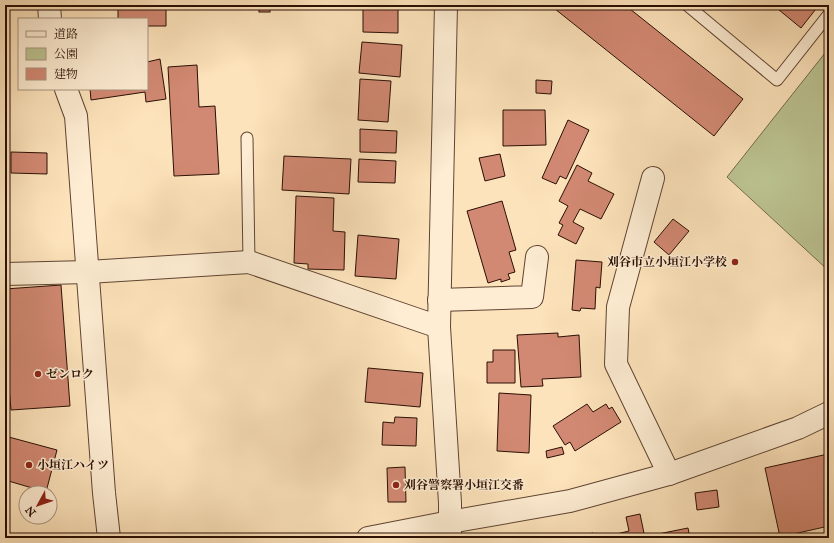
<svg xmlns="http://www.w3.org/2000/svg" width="834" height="543" viewBox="0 0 834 543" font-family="'IM FELL Great Primer','Noto Serif JP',serif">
<rect width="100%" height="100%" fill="#fde3bb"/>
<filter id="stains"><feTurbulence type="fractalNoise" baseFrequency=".005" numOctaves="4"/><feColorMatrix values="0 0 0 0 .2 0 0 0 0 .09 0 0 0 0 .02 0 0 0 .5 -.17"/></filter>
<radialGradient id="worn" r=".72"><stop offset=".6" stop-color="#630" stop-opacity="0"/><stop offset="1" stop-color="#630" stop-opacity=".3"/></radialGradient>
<path fill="#bcc492" stroke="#736a4b" d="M829,48V271L727,177Z"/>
<g fill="#d28973" stroke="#2a0f04">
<rect x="259" y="5" width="11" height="7"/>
<path d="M363,5H409V9H398V33L363,32Z"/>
<path d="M550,5H625L743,99L714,136Z"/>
<path d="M773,5H819L801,28Z"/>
<path d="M118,8H166V26H147V19H118Z"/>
<path d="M5,13L9,56H5Z"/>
<path d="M362,42L402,45L400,77L359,73Z"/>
<path d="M160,59L166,99L146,102L145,92L91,100L90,89H147V62Z"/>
<path d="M197,65L199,107L215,106L219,174L174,176L168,67Z"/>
<path d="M360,79L391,81L388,122L358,120Z"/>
<path d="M536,80L552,81L551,94L536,93Z"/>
<path d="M503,110H545L546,145L503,146Z"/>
<path d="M568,120L589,130L566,179L560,176L556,184L542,178Z"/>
<path d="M360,129L397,131L396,153L360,152Z"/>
<path d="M11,152L47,153V174L11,173Z"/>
<path d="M500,154L505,176L485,181L479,158Z"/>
<path d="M284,156L351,159L349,194L282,190Z"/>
<path d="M359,159L396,161L395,183L358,182Z"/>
<path d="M577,165L592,173L588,181L614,194L601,219L580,209L573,222L584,228L576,244L558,235L563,225L559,223L568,206L559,201Z"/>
<path d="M296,196L334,198L333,231L345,232L344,270L308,269V264L294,263Z"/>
<path d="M502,201L516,250L509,252L515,272L508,274L510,279L501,282V279L488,283L467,211Z"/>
<path d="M673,219L689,231L669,255L654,242Z"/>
<path d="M358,235L399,239L396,279L355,276Z"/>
<path d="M576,260L602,262L600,288L596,287L595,309L581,308L580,311L572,310Z"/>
<path d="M61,285L70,406L11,410L5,342V289Z"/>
<path d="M558,333V337L579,335L581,377L542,379L543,386L521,387L517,335Z"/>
<path d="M493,350H515V383H487V362H493Z"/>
<path d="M368,368L423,373L420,407L365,402Z"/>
<path d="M499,393L531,395L529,453L497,451Z"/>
<path d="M587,404L593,412L606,404L609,409L612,407L621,422L575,451L570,442L565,445L553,426Z"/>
<path d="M395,417L417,418L416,446L382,445L383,422L394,423Z"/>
<path d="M5,436L57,450L46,492L5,480Z"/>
<path d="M562,447L564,454L547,458L546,451Z"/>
<path d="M828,454L829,460V526L780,537L765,468Z"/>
<path d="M405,467L406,502H388L387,468Z"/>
<path d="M717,490L719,507L697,510L695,493Z"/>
<path d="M640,514L645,538H608V536L629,531L626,517Z"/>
<path d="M688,528L690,538H654L653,535Z"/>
<path d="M593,533L594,538H573Z"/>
</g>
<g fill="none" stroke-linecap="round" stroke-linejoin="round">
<g stroke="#5f4432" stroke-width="13">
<g id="service">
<path d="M687,5L777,80L829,14"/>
<path d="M247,138L249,262"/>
</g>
</g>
<g stroke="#5f4432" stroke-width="24">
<g id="minor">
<path d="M446,5L439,327L450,503V538"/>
<path d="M653,178L618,307L616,364L669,474"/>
<path d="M5,274L88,272L249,262L439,327"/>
<path d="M439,300L532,297L537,257"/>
<path d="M368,538L450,522L570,501L669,474L798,428L829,413"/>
</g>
</g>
<g stroke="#5f4432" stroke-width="24">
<g id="tertiary">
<path d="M49,5L50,19"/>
<path d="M66,89L76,116L104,493L109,538"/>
</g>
</g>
<use href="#service" stroke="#feedd3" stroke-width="11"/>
<use href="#minor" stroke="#feedd3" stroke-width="22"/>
<use href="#tertiary" stroke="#feedd3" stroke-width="22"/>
</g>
<g fill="#8f2418" stroke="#feedd3" stroke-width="1.5">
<circle cx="735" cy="262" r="4"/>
<circle cx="38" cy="374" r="4"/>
<circle cx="29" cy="465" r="4"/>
<circle cx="396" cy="485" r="4"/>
</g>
<g text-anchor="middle" stroke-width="3" stroke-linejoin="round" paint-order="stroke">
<g font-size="12" font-weight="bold" fill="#2a0f04" stroke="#feedd3" text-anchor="start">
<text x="727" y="266" text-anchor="end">刈谷市立小垣江小学校</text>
<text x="46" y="378">ゼンロク</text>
<text x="37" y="469">小垣江ハイツ</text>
<text x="404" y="489">刈谷警察署小垣江交番</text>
</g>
</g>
<rect width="834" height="543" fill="none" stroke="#fde3bb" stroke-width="20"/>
<rect x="6" y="6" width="822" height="531" fill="none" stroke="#2a0f04" stroke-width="2"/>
<rect x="10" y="10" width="814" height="523" fill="none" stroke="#2a0f04"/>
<rect x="18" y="18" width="130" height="72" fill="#feedd3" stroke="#a99480"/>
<rect x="26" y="31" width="20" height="6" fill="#feedd3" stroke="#a99480"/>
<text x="54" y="38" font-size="12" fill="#2a0f04">道路</text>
<rect x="26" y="48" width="20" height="12" fill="#bcc492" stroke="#a99480"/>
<text x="54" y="58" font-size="12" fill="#2a0f04">公園</text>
<rect x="26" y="68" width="20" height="12" fill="#d28973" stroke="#a99480"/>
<text x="54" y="78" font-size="12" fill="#2a0f04">建物</text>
<g transform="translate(38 505) rotate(230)"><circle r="19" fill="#feedd3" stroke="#a99480"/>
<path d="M0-3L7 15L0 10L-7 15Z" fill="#8f2418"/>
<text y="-6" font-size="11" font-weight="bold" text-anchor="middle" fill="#2a0f04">N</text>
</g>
<rect width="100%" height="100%" filter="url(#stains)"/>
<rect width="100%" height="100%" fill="url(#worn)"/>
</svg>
